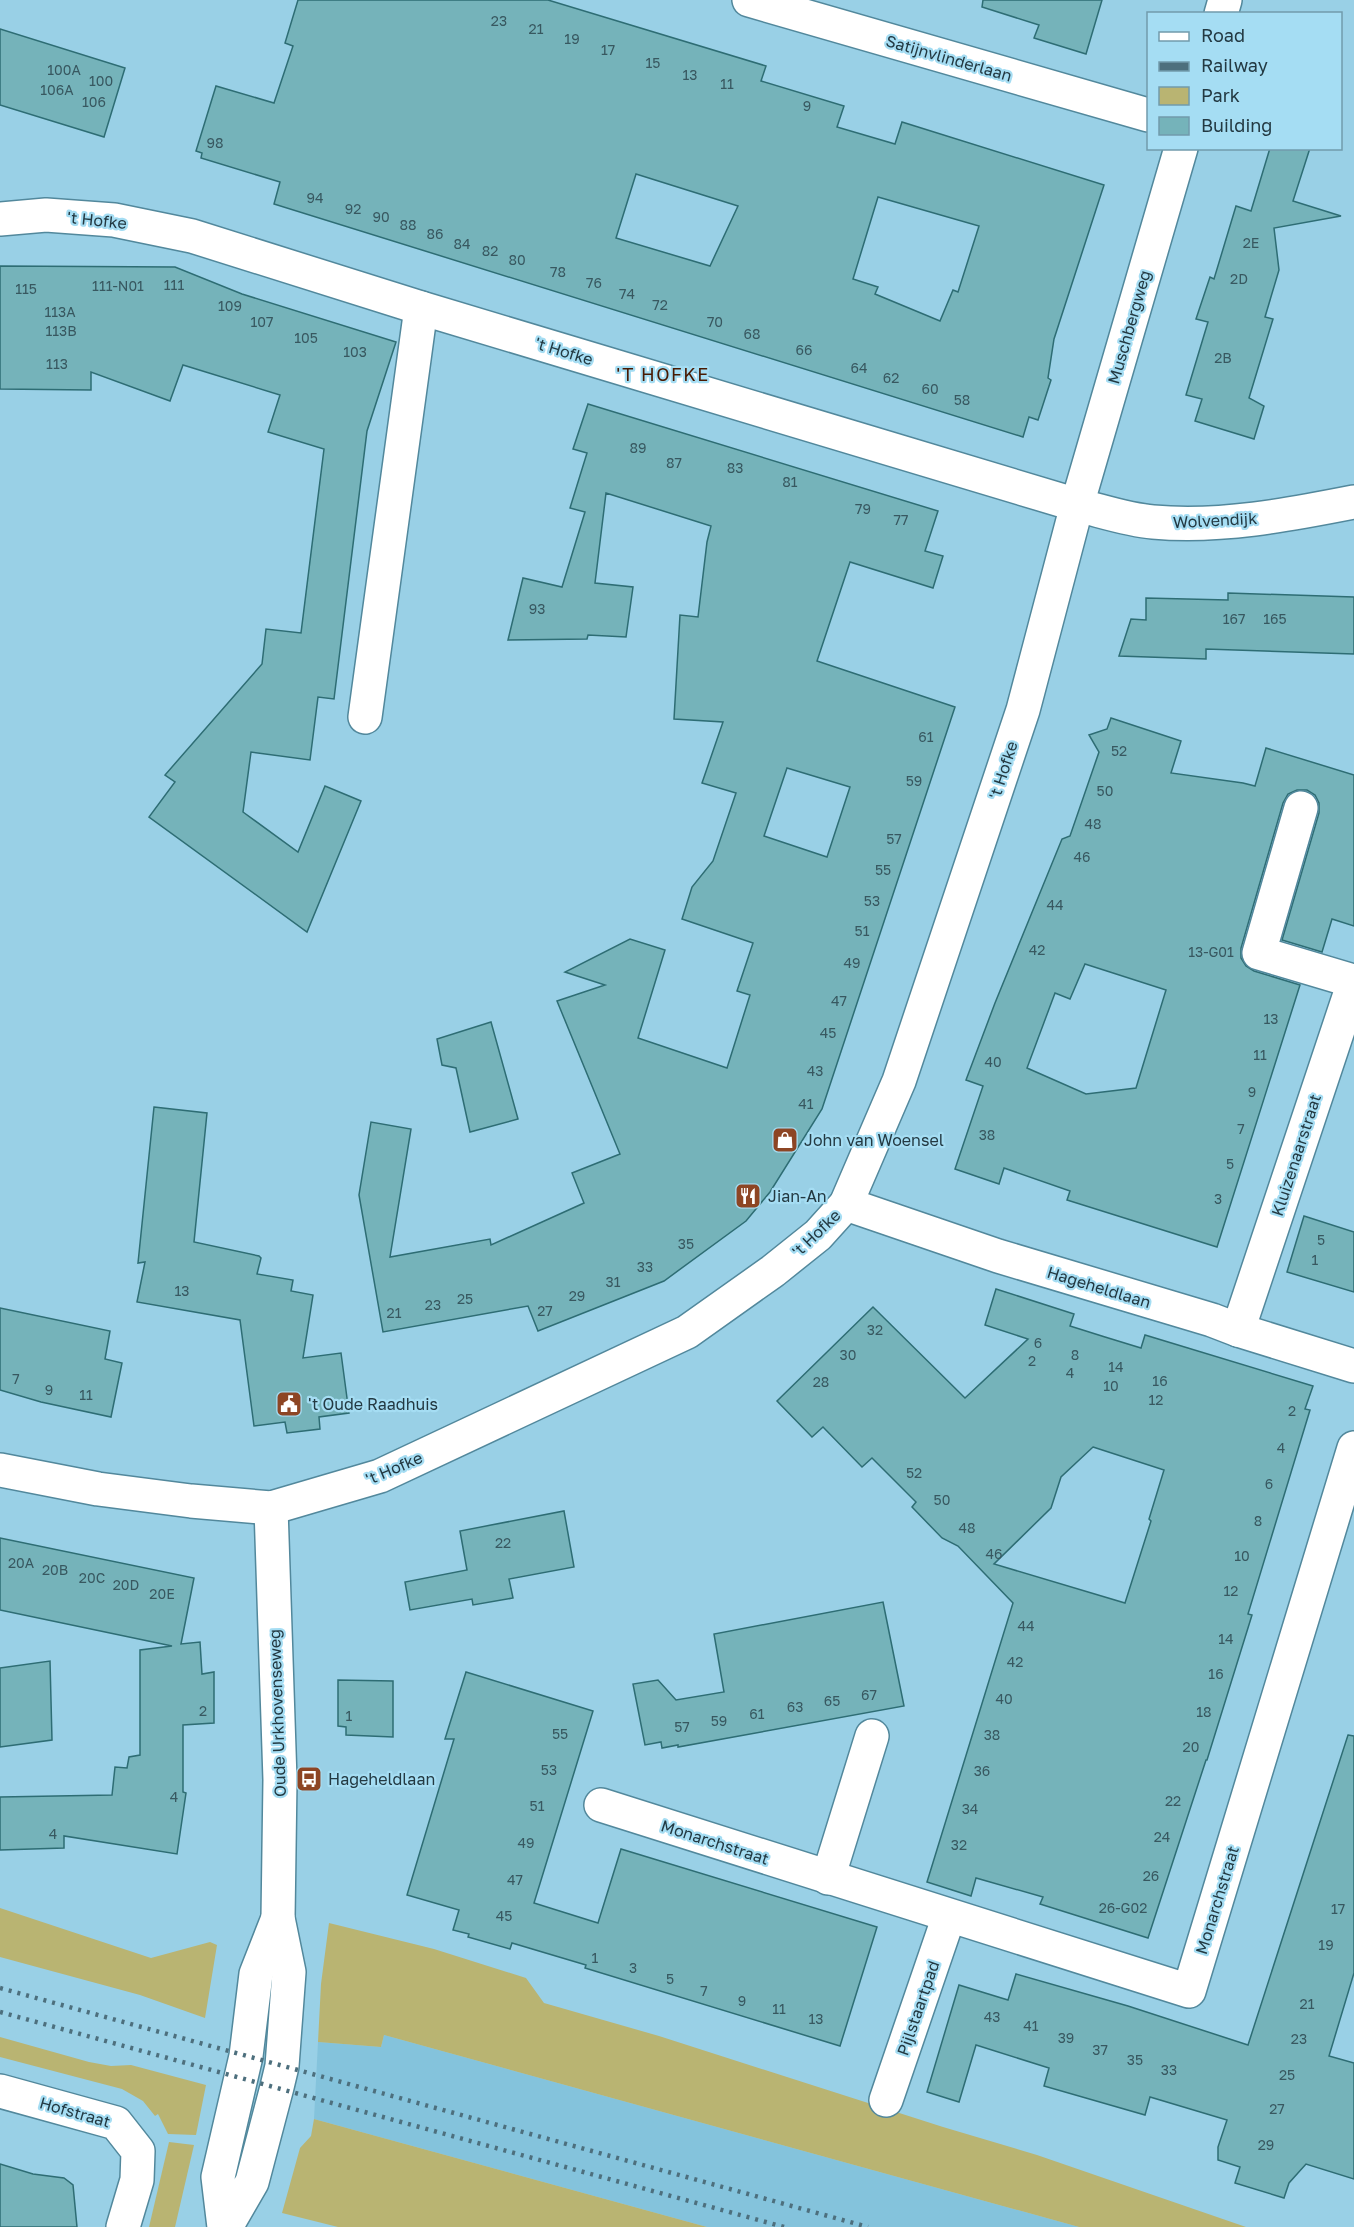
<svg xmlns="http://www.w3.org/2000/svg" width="1354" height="2227" viewBox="0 0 1354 2227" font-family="'Golos Text',sans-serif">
<rect width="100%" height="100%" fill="#99d0e6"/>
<path fill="#84c3dc" d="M384,2035L1079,2227H707L314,2119L318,2042L381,2047Z"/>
<g fill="#b9b472">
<path d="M0,1908L151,1958L210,1942L217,1945L205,2018L140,1995L0,1957Z"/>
<path d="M329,1923L434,1949L526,1978L544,2003L659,2036L943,2127L1037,2155L1246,2227H1079L384,2035L381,2047L318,2042L321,1984Z"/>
<path d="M0,2037L89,2062L111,2066L131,2065L206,2085L196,2135L168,2134L158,2114L155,2116L143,2101L122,2089L0,2057Z"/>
<path d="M314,2119L707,2227H338L282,2213L300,2148L311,2136Z"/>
<path d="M169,2142L194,2145L175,2227H149Z"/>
</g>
<g fill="#75b3ba" stroke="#2e6d74" stroke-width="1.5" fill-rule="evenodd">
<path d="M298,0H548L766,66L761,81L844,106L837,127L895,144L902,122L1104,185L1054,339L1048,378L1051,380L1038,420L1029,417L1023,437L274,204L280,182L201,158L202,153L196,151L216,86L274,103L293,46L285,43ZM636,174L738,206L710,266L616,238ZM878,197L979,226L958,292L953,290L940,321L875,294L878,287L853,279Z"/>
<path d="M983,0H1102L1086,54L1034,38L1039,25L982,7Z"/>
<path d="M0,29L125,68L104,137L0,105Z"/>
<path d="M1270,148H1310L1293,201L1341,216L1274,228L1279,270L1265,317L1273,319L1249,398L1264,406L1254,439L1195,421L1202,399L1186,395L1208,322L1196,319L1210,277L1214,279L1236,206L1251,211Z"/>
<path d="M0,266L175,267L242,294L396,342L367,431L334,699L318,697L310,760L251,752L243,812L298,852L325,786L361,801L307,932L149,817L175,782L165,775L262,664L266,629L301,633L324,449L268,432L280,395L183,365L170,401L91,372V390L0,389Z"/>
<path d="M588,404L938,511L925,551L943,556L933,588L850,562L817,661L955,707L822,1109L770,1192L746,1221L664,1281L538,1331L528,1306L383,1332L359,1195L371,1122L411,1129L390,1257L490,1239L491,1245L584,1203L572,1173L620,1154L557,1001L605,985L565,972L630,939L665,950L638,1038L727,1068L750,995L737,991L753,943L682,919L692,887L713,861L736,793L702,783L723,722L674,719L680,615L698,617L707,542L711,526L606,493L595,583L633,587L626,637L588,635L587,639L508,640L523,578L562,587L585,512L570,508L587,453L573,449ZM787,768L850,787L827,857L764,836Z"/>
<path d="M1228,593L1354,597V654L1206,649V659L1119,656L1131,619L1146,620V598L1228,600Z"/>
<path d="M1111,718L1181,741L1171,773L1243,783L1255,786L1266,748L1354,775V926L1332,919L1322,952L1282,940L1319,813V803L1315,795L1307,790H1297L1288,794L1283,803L1241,948V958L1246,966L1254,971L1300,985L1217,1247L1067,1200L1070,1191L1004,1168L999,1184L955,1169L983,1086L966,1080L995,1003L1062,839L1070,836L1099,752L1089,735L1107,729ZM1085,964L1166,990L1136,1088L1086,1094L1027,1068L1055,993L1070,999Z"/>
<path d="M491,1022L518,1119L470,1132L456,1068L442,1065L437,1039Z"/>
<path d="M154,1107L207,1113L194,1242L259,1256L261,1258L257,1274L293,1280L291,1291L313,1295L303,1358L341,1353L349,1413L319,1417L320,1429L287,1433L285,1422L254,1426L240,1320L137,1302L145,1262L138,1263Z"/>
<path d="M1304,1216L1354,1232V1292L1287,1272Z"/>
<path d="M996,1289L1074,1314L1070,1326L1105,1337L1141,1348L1145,1335L1313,1386L1305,1409L1310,1410L1248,1614L1252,1615L1207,1760H1206L1148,1938L1040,1904L1043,1897L976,1878L971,1896L927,1882L1013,1603L958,1546L942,1538L912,1507L916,1502L872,1458L862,1467L823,1427L812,1437L777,1401L873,1307L965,1398L1028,1339L985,1325ZM1093,1447L1164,1470L1149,1519L1151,1521L1125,1603L994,1564L1051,1508L1061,1477Z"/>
<path d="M0,1308L110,1331L105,1359L122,1363L111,1417L41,1402L0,1390Z"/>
<path d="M564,1511L574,1567L509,1579L513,1598L473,1605L472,1599L410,1610L405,1582L467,1570L460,1531Z"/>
<path d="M0,1538L194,1578L181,1644L200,1642L202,1674L214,1672V1723L183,1725V1792L186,1793L177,1854L64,1836V1848L0,1850V1797L112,1795L115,1767L127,1768L129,1757L140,1755V1650L172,1646L0,1610Z"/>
<path d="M883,1602L904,1706L678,1747V1745L662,1748L661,1742L645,1745L633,1684L658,1680L676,1700L724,1692L714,1634Z"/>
<path d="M50,1661L52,1740L0,1747V1668Z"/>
<path d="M466,1672L593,1711L534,1903L598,1923L621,1849L877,1927L840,2046L585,1968L586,1965L512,1943L510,1949L468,1937L469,1934L453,1930L459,1910L407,1895L454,1739H445Z"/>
<path d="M338,1680L393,1681V1737L346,1735V1727L338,1726Z"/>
<path d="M1348,1735L1354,1736V1973L1329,2056L1354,2063V2179L1306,2164L1289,2183L1284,2198L1235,2183L1240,2167L1218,2160V2147L1227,2120L1150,2097L1145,2115L1044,2086L1049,2068L976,2045L959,2102L927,2092L959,1985L1008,2000L1016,1974L1128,2006L1248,2045Z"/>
<path d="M0,2164L33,2174L64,2178L73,2185L77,2227H0Z"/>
</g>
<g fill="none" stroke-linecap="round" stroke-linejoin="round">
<g stroke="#52889c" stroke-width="36">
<g id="minor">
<path d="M749,0L1148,115"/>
<path d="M1221,14L1225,0"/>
<path d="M0,219L46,215L114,220L192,236L421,308L1077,505C1102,511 1128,520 1153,522C1220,528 1288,515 1354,502"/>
<path d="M365,717L421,308"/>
<path d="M1301,808L1259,953L1353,981"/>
<path d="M846,1204L998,1256L1212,1320L1238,1330L1354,1366"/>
<path d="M1238,1330L1354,982"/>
<path d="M0,1470L98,1489L191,1501L271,1508L380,1476L687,1332L773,1271L818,1235L846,1204L899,1081L1023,710L1077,505L1181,148"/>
<path d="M601,1805L1189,1991L1354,1448"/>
<path d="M828,1878L872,1736"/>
<path d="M0,2091L116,2123L138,2151L137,2180L123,2227"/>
<path d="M886,2100L949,1916"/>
<path d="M224,2227L218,2177L246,2056L256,1974L278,1918"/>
<path d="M226,2227L252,2182L277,2087L282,2066L289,1972L278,1918L280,1780L271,1508"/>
</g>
</g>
<use href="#minor" stroke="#fff" stroke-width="33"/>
<g stroke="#4d6f7d" stroke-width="4.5" stroke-dasharray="3 6" stroke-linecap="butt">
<path d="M0,1988L868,2227"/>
<path d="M0,2012L784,2227"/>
</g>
</g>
<defs>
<g id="shop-square" transform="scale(1.35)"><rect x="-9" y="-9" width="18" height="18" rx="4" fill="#8d4524" stroke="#a5ddf3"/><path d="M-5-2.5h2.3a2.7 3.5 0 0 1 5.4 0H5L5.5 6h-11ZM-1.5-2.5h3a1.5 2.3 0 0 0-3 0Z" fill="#fff"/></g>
<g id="restaurant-square" transform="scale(1.35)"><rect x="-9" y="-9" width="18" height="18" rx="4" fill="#8d4524" stroke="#a5ddf3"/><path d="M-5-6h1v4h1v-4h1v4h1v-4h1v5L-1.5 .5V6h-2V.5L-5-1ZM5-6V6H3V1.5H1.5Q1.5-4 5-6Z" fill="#fff"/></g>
<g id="civic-square" transform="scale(1.35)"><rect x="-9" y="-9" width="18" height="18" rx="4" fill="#8d4524" stroke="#a5ddf3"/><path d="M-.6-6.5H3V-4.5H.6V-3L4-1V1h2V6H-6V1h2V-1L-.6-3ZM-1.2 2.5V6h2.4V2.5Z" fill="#fff"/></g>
<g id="bus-square" transform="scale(1.35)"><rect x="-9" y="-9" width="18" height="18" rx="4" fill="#8d4524" stroke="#a5ddf3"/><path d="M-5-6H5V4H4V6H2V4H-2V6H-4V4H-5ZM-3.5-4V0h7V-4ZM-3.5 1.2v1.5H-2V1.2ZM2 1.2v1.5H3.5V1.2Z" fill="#fff"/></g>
</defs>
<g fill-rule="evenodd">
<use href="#shop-square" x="785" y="1140"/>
<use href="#restaurant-square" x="748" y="1196"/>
<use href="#civic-square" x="289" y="1404"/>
<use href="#bus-square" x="309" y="1779"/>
</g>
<g text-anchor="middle" stroke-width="4.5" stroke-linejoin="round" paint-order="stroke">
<g font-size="14" fill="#385860">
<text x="499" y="26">23</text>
<text x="536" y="34">21</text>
<text x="572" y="44">19</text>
<text x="608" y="55">17</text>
<text x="653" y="68">15</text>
<text x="64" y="75">100A</text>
<text x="690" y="80">13</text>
<text x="101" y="86">100</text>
<text x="727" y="89">11</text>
<text x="57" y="95">106A</text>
<text x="94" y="107">106</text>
<text x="807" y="111">9</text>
<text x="215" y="148">98</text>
<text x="315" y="203">94</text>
<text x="353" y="214">92</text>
<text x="381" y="222">90</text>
<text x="408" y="230">88</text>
<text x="435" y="239">86</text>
<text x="1251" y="248">2E</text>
<text x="462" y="249">84</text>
<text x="490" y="256">82</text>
<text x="517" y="265">80</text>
<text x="558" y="277">78</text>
<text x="1239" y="284">2D</text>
<text x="594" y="288">76</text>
<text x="174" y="290">111</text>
<text x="118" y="291">111-N01</text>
<text x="26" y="294">115</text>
<text x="627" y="299">74</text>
<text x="660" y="310">72</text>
<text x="230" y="311">109</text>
<text x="60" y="317">113A</text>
<text x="262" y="327">107</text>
<text x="715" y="327">70</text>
<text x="61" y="336">113B</text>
<text x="752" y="339">68</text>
<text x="306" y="343">105</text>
<text x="804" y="355">66</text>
<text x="355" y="357">103</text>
<text x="1223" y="363">2B</text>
<text x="57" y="369">113</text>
<text x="859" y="373">64</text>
<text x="891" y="383">62</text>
<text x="930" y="394">60</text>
<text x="962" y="405">58</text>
<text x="638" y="453">89</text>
<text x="674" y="468">87</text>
<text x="735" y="473">83</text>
<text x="790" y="487">81</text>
<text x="863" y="514">79</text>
<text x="901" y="525">77</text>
<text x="537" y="614">93</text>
<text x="1234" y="624">167</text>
<text x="1275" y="624">165</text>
<text x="926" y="742">61</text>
<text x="1119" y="756">52</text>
<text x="914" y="786">59</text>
<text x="1105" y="796">50</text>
<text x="1093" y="829">48</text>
<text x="894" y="844">57</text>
<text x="1082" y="862">46</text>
<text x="883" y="875">55</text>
<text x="872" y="906">53</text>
<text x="1055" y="910">44</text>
<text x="862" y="936">51</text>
<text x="1037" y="955">42</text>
<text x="1211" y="957">13-G01</text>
<text x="852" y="968">49</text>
<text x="839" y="1006">47</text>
<text x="1271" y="1024">13</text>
<text x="828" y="1038">45</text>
<text x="1260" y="1060">11</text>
<text x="993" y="1067">40</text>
<text x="815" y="1076">43</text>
<text x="1252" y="1097">9</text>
<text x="806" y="1109">41</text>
<text x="1241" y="1134">7</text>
<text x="987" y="1140">38</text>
<text x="1230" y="1169">5</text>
<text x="1218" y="1204">3</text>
<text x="1321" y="1245">5</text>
<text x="686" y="1249">35</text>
<text x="1315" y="1265">1</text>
<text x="645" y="1272">33</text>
<text x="613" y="1287">31</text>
<text x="182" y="1296">13</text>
<text x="577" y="1301">29</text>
<text x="465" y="1304">25</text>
<text x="433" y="1310">23</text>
<text x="545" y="1316">27</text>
<text x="394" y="1318">21</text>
<text x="875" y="1335">32</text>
<text x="1038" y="1348">6</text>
<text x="848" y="1360">30</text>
<text x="1075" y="1360">8</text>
<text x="1032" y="1366">2</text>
<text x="1116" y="1372">14</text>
<text x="1070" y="1378">4</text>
<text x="16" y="1384">7</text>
<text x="1160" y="1386">16</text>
<text x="821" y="1387">28</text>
<text x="1111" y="1391">10</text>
<text x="49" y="1395">9</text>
<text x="86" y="1400">11</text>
<text x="1156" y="1405">12</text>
<text x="1292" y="1416">2</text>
<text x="1281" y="1453">4</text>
<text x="914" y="1478">52</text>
<text x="1269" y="1489">6</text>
<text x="942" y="1505">50</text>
<text x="1258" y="1526">8</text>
<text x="967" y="1533">48</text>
<text x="503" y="1548">22</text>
<text x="994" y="1559">46</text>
<text x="1242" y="1561">10</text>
<text x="21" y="1568">20A</text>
<text x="55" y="1575">20B</text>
<text x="92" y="1583">20C</text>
<text x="126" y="1590">20D</text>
<text x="1231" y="1596">12</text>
<text x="162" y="1599">20E</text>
<text x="1026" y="1631">44</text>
<text x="1226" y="1644">14</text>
<text x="1015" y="1667">42</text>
<text x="1216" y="1679">16</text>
<text x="869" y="1700">67</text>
<text x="1004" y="1704">40</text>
<text x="832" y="1706">65</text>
<text x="795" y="1712">63</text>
<text x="203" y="1716">2</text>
<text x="1204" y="1717">18</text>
<text x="757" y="1719">61</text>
<text x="349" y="1721">1</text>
<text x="719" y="1726">59</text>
<text x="682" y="1732">57</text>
<text x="560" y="1739">55</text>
<text x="992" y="1740">38</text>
<text x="1191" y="1752">20</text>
<text x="549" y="1775">53</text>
<text x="982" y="1776">36</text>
<text x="174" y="1802">4</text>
<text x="1173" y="1806">22</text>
<text x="537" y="1811">51</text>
<text x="970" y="1814">34</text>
<text x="53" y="1839">4</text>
<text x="1162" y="1842">24</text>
<text x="526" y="1848">49</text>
<text x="959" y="1850">32</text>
<text x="1151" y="1881">26</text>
<text x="515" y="1885">47</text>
<text x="1123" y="1913">26-G02</text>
<text x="1338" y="1914">17</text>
<text x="504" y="1921">45</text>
<text x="1326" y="1950">19</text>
<text x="595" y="1963">1</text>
<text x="633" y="1973">3</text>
<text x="670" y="1984">5</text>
<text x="704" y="1996">7</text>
<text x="742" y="2006">9</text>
<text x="1307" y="2009">21</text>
<text x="779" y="2014">11</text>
<text x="992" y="2022">43</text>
<text x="816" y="2024">13</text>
<text x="1031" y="2031">41</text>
<text x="1066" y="2043">39</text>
<text x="1299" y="2044">23</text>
<text x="1100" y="2055">37</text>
<text x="1135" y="2065">35</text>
<text x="1169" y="2075">33</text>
<text x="1287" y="2080">25</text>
<text x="1277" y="2114">27</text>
<text x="1266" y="2150">29</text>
</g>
<g font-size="16" fill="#233942" stroke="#a5ddf3">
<text transform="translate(949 58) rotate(16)" y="6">Satijnvlinderlaan</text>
<text transform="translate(97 220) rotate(6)" y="6">'t Hofke</text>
<text transform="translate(1129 327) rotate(-74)" y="6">Muschbergweg</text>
<text transform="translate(564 351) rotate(17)" y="6">'t Hofke</text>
<text transform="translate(1215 520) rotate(-3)" y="6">Wolvendijk</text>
<text transform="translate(1003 770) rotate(-72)" y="6">'t Hofke</text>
<text transform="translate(1296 1155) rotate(-72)" y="6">Kluizenaarstraat</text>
<text transform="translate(816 1233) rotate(-44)" y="6">'t Hofke</text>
<text transform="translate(1099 1287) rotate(17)" y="6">Hageheldlaan</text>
<text transform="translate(394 1468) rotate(-23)" y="6">'t Hofke</text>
<text transform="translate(277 1713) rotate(-92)" y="6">Oude Urkhovenseweg</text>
<text transform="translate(715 1842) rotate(18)" y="6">Monarchstraat</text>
<text transform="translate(1217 1900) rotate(-73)" y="6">Monarchstraat</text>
<text transform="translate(918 2008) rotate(-71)" y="6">Pijlstaartpad</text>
<text transform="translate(75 2112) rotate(16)" y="6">Hofstraat</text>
</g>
<g font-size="16" fill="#233942" stroke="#a5ddf3" text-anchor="start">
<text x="804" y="1146">John van Woensel</text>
<text x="768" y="1202">Jian-An</text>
<text x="308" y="1410">'t Oude Raadhuis</text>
<text x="328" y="1785">Hageheldlaan</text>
</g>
<g font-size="18" letter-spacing="1.5" fill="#481901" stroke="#a5ddf3">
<text x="663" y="381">'T HOFKE</text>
</g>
</g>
<rect x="1147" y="12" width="195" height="138" fill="#a5ddf3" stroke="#719bac" stroke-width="1.5"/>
<rect x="1159" y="32" width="30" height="9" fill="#ffffff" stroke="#719bac" stroke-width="1.5"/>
<text x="1201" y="42" font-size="18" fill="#233942">Road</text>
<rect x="1159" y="62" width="30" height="9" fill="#4d6f7d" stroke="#719bac" stroke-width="1.5"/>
<text x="1201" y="72" font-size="18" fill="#233942">Railway</text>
<rect x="1159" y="87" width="30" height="18" fill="#b9b472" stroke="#719bac" stroke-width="1.5"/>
<text x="1201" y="102" font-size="18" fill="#233942">Park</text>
<rect x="1159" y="117" width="30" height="18" fill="#75b3ba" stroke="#719bac" stroke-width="1.5"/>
<text x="1201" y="132" font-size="18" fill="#233942">Building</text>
</svg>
